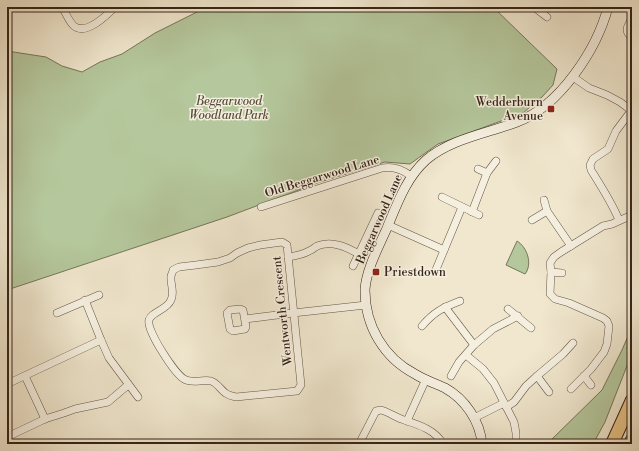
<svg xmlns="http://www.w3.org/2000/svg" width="639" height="451" viewBox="0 0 639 451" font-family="'Libre Bodoni',serif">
<rect width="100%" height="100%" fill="#f0e7ce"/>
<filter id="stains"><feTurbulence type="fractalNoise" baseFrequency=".005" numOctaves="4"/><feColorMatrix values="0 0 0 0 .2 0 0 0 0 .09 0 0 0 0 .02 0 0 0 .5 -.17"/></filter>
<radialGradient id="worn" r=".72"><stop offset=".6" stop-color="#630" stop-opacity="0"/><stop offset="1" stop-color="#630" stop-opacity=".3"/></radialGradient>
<g fill="#b5c79c" stroke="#76765a">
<path d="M207,7H493L557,69L553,85L542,97L523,113L438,144L410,164L385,162L320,182L227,217L7,290V51L46,57L62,66L82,72L100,62L122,54L155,33Z"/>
<path d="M517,241C527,247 533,264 525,274L506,265Z"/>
<path d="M632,327V353L605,422L593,444H547L602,390L622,350Z"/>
</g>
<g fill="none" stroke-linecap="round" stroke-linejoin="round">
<g stroke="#655546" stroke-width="8">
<g id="street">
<path d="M62,7C66,13 69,22 74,26C86,36 107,15 115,7"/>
<path d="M534,7L547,17"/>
<path d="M632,19C627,26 624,32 632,37"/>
<path d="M573,77L589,88L607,95L620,102L632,111"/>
<path d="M478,169L487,173"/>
<path d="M442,197L479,215"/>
<path d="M544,200L547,211L571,246"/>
<path d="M261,207L382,168C393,166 402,169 411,176"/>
<path d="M472,212L487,173L496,161"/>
<path d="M532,220L547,211"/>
<path d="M619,220C612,203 601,186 591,170L590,165L593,159L608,149L616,131L631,111"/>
<path d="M388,225L444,250"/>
<path d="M282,242L287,245L301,385L297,391L236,397C233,396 230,396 227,394C221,391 218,383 211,381C202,379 192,384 184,379C175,374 146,330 149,320C151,312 167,310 171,300C175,292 170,284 171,276C171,276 173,271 173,270L179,267L196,265L218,262L230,258L237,253L248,248L260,245Z"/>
<path d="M288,257C295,256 302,255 309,251C312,250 314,248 317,246C332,240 346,247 359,254"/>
<path d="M353,266L378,213"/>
<path d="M435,272L462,207"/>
<path d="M551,272L562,273"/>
<path d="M85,300L101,340L109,358L138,397"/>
<path d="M445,307L474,345"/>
<path d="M240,309L243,310L246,327L245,329L233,331L230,329L227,313L230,310Z"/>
<path d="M508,309L531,328"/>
<path d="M57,313L99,295"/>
<path d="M245,319L293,313L366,305"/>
<path d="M422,326C434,312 442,308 460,301"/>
<path d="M466,355L483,369L494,383L514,422L516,433V444"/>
<path d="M25,376L45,419"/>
<path d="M451,376L459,362L474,345L493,329L518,316"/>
<path d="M537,376L549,392"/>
<path d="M584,376L591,385"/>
<path d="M7,384L101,340"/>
<path d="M571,389L591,369L604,352L607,344L609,326L607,321L603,318L569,303L555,299L550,294L551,272L550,263L554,257L561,252L603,226L612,224L632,215"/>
<path d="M506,407L514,402L526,386L537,376L563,354L573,343"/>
<path d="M474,418L504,403"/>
<path d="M407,421L426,379"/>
<path d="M7,437L45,419L64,413L75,409L108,402L128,385"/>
<path d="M359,444L376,411L381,410C388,412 394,416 401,419C416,424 435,429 443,444"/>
</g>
</g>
<g stroke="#372418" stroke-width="10">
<path id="secondary" d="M482,444C480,421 465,399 445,388C435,383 424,380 415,374C384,358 365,326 365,290C366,270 379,246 387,228C397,204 406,178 426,160C450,139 488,133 517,122C560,106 597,49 608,7"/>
</g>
<g stroke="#372418" stroke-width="14">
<g id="highway">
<path d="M612,444L632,400"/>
<path d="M630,444L632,440"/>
</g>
</g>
<use href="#street" stroke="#f5efdf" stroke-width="7"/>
<use href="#secondary" stroke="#f5efdf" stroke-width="9"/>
<use href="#highway" stroke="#e8c487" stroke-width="12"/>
</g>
<g fill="#8f2418" stroke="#f5efdf" stroke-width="1.5">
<rect x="547" y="105" width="8" height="8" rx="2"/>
<rect x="372" y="268" width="8" height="8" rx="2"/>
</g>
<g text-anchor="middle" stroke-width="3" stroke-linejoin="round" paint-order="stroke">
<g font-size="12" font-style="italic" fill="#564d39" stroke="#f5efdf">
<text x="229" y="105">Beggarwood<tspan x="229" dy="14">Woodland Park</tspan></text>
</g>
<g font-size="12" fill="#372418" stroke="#f5efdf" text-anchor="end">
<text x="543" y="106">Wedderburn<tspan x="543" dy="14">Avenue</tspan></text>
<text x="384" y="276" text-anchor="start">Priestdown</text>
</g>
<g font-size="12" fill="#372418" stroke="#f5efdf">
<text transform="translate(322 176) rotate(-17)" y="4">Old Beggarwood Lane</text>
<text transform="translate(379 219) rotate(-66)" y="4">Beggarwood Lane</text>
<text transform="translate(282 311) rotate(-96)" y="4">Wentworth Crescent</text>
</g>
</g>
<rect width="639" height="451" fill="none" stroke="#f0e7ce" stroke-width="24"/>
<rect x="8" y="8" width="623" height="435" fill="none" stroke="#372418" stroke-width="2"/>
<rect x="12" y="12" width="615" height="427" fill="none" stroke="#372418"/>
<rect width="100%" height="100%" filter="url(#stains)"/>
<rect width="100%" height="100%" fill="url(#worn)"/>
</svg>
